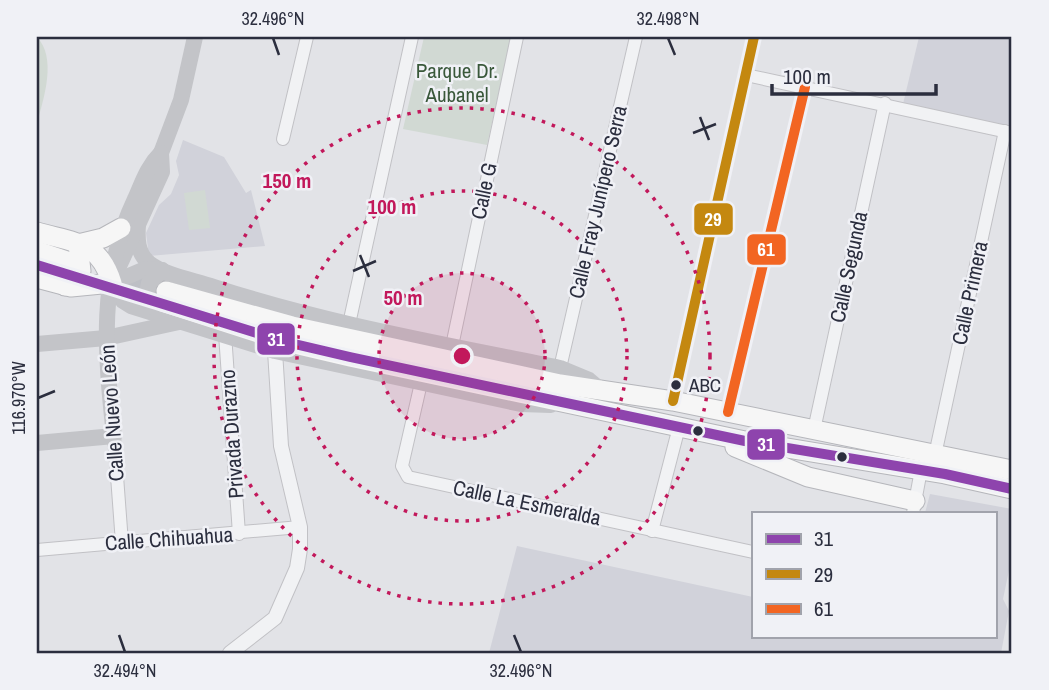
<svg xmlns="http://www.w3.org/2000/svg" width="1049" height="690" viewBox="0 0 1049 690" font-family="'Archivo Narrow',sans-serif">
<rect width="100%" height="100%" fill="#e2e3e7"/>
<g fill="#d1d2da">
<path d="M919,37H1012V128L903,104Z"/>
<path d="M183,140L224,157L246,193L251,190L265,246L149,256L146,233L159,205L171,194L179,175L176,161Z"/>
<path d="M930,494L1012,509V556L1003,599L1009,611L1001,653H489L517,546L753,597V636H995V513H925Z"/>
</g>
<g fill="#d1d9d3">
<path d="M37,37C57,58 44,98 37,123Z"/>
<path d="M424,37H511L487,145L403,129Z"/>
<path d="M205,190L210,228L189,230L184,193Z"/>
</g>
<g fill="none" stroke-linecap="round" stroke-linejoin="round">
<path stroke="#bdbfc5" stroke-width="19" stroke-dasharray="19 10" stroke-linecap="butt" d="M70,262L165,290"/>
<g stroke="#c1c1c5" stroke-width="14">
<g id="minor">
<path d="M746,75L1012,133"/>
<path d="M283,139L307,37"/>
<path d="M349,324L412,37"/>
<path d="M225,334L239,534"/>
<path d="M452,346L517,37"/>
<path d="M560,368L636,37"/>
<path d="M421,383L402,466L408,477L753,552"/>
<path d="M673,401L754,37"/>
<path d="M728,412L805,87"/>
<path d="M814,430L885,103"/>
<path d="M114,436L122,543"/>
<path d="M935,455L1005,131"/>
<path d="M913,513L921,470"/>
<path d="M652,531L679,427"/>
<path d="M37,550L300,527"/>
</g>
</g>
<g stroke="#c1c1c5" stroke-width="16">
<path id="tertiary" d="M230,653L275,618L297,568L300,549V527L281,446L275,351"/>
</g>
<g stroke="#b5b6bb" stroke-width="21">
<g id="trunk">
<path d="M37,232C75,243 99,241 112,283L71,287L37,278"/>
<path d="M78,244L103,238L121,228"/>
<path d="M37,251L70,262"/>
<path d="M65,286L81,271L78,244"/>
<path d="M166,291L292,326L560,384L673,401L1012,470"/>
<path d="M162,302L286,342L350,357L745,441L945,474L1012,489"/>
<path d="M735,447L808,477L915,501"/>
</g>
</g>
<use href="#minor" stroke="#f1f2f4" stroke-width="12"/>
<use href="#tertiary" stroke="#f1f2f4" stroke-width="14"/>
<g stroke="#c3c4c8" stroke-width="16">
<path d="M138,224C137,239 137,253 149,263C166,276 194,280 214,287C327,324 444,344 560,368L589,380L602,391"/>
<path d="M115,275L162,172L161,153L181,100L195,37"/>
<path d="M112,283L123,301L131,306L275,351L521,404L551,405"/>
<path d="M112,283L145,269L162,270"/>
<path d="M160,314L146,297L149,283L162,270"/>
<path d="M37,344L106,338L179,322"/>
<path d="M37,443L114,436C105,352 98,277 135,199C143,181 147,167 161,153"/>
</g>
<use href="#trunk" stroke="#f6f6f6" stroke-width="19"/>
<g stroke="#f0f1f6" stroke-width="16">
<path id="bus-1" d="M37,265L286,342L350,357L745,441L945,474L1012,489"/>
</g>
<g stroke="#f0f1f6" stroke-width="16">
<path id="bus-2" d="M673,401L754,37"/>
</g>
<g stroke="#f0f1f6" stroke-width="16">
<path id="bus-3" d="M728,412L805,87"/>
</g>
<use href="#bus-1" stroke="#8e44ad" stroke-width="10"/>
<use href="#bus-2" stroke="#c48810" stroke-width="10"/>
<use href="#bus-3" stroke="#f26522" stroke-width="10"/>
</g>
<path fill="none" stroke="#2b2e3e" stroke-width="2.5" d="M273,38L279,55M668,38L675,55M700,117L709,140M693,133L716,124M360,255L369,277M353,271L376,261M38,398L55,391M119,635L125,652M514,635L521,652"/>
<circle cx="462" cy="356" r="83" fill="#c2185b" fill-opacity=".12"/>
<g fill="none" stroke="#c2185b" stroke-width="3.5" stroke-dasharray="3.5 7">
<circle cx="462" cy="356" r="83"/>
<circle cx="462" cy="356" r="165"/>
<circle cx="462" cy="356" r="248"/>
</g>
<g fill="#2b2e3e" stroke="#f0f1f6" stroke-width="2.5">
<circle cx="676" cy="385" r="6"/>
<circle cx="698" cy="431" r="6"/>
<circle cx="842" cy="457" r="6"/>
</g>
<g text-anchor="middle" stroke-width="5" stroke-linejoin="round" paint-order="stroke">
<g font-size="19" fill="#2b2e3e" stroke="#f0f1f6" text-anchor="start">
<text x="689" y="392">ABC</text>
</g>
<g font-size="21" fill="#39583a" stroke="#f0f1f6">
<text x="457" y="78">Parque Dr.<tspan x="457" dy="24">Aubanel</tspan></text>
</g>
<g font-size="21" fill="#2b2e3e" stroke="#f0f1f6">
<text transform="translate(484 191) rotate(-78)" y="7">Calle G</text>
<text transform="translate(598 202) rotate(-77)" y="7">Calle Fray Junípero Serra</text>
<text transform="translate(849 267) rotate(-78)" y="7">Calle Segunda</text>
<text transform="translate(970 293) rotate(-78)" y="7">Calle Primera</text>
<text transform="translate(112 413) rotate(-94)" y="7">Calle Nuevo León</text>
<text transform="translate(232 434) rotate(-94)" y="7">Privada Durazno</text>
<text transform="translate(527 503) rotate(12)" y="7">Calle La Esmeralda</text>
<text transform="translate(169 539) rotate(-4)" y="7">Calle Chihuahua</text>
</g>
</g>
<circle cx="462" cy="356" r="10" fill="#c2185b" stroke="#f0f1f6" stroke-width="3.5"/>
<g font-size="21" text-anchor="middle" font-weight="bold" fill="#c2185b" stroke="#f0f1f6" stroke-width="5" stroke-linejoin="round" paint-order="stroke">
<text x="287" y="188">150 m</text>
<text x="392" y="214">100 m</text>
<text x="403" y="305">50 m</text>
</g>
<g stroke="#f0f1f6" stroke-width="2.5">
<rect x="693" y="202" width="41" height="34" rx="7" fill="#c48810"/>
<rect x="746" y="233" width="41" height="33" rx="7" fill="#f26522"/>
<rect x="256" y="322" width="40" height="34" rx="7" fill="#8e44ad"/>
<rect x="746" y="428" width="40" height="33" rx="7" fill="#8e44ad"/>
</g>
<g font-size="19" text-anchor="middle" font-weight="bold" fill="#fff">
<text x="713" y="226">29</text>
<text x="766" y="256">61</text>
<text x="276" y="346">31</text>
<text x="766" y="451">31</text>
</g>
<rect width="1049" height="690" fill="none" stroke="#f0f1f6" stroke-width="77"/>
<rect x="752" y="512" width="245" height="126" fill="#f0f1f6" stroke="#a1a3ac" stroke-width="2"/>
<rect x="766" y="534" width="35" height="10" fill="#8e44ad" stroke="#a1a3ac" stroke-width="2"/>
<text x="814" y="546" font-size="21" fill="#2b2e3e">31</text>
<rect x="766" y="569" width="35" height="10" fill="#c48810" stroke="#a1a3ac" stroke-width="2"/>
<text x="814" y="582" font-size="21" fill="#2b2e3e">29</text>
<rect x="766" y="604" width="35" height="10" fill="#f26522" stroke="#a1a3ac" stroke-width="2"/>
<text x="814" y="616" font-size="21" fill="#2b2e3e">61</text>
<path d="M772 84v10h164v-10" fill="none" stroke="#2b2e3e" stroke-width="3.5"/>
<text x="783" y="84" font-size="21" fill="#2b2e3e" stroke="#f0f1f6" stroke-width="5" paint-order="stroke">100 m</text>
<rect x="38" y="38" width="972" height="614" fill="none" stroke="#2b2e3e" stroke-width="2.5"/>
<g font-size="18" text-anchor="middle" fill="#2b2e3e">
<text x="273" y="25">32.496°N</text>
<text x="668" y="25">32.498°N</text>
<text transform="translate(19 398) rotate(-90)" y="6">116.970°W</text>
<text x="125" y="677">32.494°N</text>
<text x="521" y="677">32.496°N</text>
</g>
</svg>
